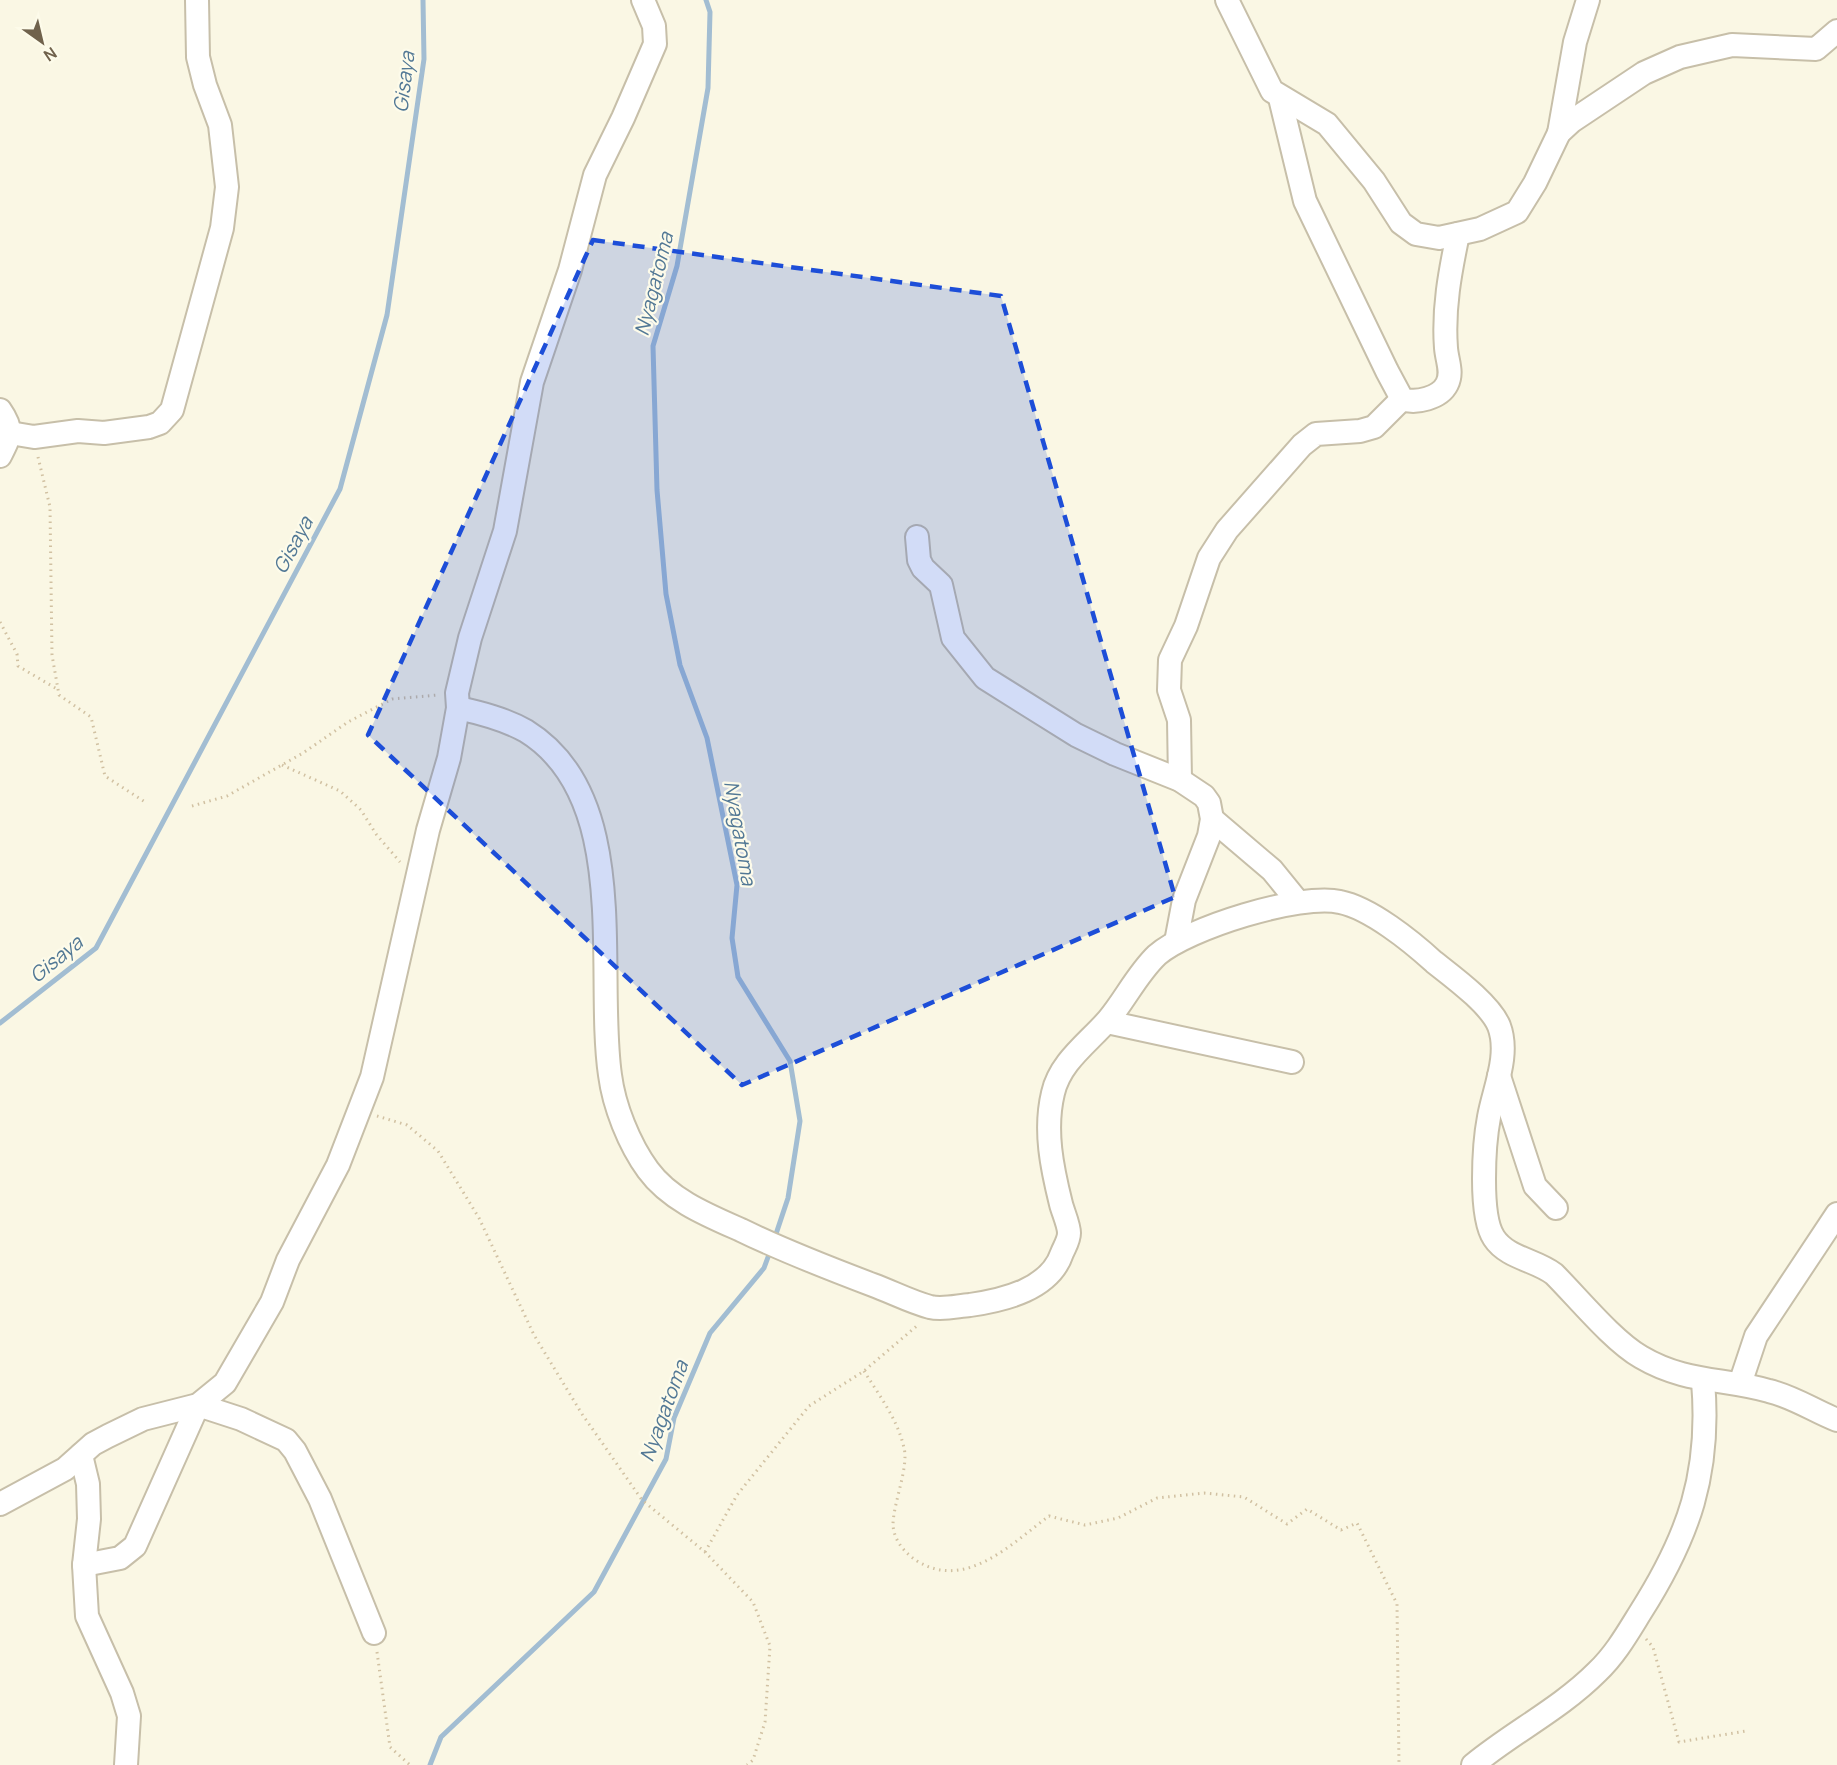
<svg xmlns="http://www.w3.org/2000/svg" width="1837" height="1765" viewBox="0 0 1837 1765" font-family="Manrope,sans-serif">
<rect width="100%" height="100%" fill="#faf7e4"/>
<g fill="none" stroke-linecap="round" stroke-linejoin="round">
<g stroke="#a2bdd2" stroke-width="5">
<path d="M706,0L710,12L708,88L677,266L653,346L657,490L666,594L680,665L707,738L737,885L732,938L738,977L790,1061L800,1121L788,1198L774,1240"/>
<path d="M0,1023L96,948L340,489L387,315L424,59L423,0"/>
<path d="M430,1765L441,1737L594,1592L666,1459L674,1418L710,1333L764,1268L771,1249"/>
</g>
<g stroke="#c7bfa9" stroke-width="26">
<g id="minor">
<path d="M1227,0L1272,91L1327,124L1374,181L1401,223L1416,234L1439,238L1480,229L1517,212L1535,183L1559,133L1572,121L1644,73L1680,57L1732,45L1816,49L1837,31"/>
<path d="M1280,98L1305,201L1387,371L1402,399C1416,404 1440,398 1447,384C1453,372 1447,361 1446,348C1443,309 1450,272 1458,234"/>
<path d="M1559,133L1575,42L1588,0"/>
<path d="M0,410C14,430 10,436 0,456"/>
<path d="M10,433L34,437L78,431L104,433L149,427L160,423L172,410L222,228L227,187L220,125L205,85L198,57L197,0"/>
<path d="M917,537L919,560L923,568L941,585L953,638L985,678L1076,735L1115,754L1180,780L1204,796L1209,803L1212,819L1209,836L1184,900L1176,942"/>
<path d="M458,708C481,713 505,719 526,731C633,797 595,971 610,1075C614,1106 629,1144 648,1170C670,1200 707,1215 741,1230C784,1251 828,1268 873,1285C892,1292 911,1302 930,1307C943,1310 957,1306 970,1305C1005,1300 1050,1289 1062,1253C1065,1246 1069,1240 1069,1233C1069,1225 1063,1212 1061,1204C1052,1168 1044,1130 1053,1093C1060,1062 1088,1043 1108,1020C1125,1000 1137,974 1157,955C1188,928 1300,893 1340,902C1370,908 1411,941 1434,962C1453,977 1490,1004 1499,1026C1510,1055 1494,1089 1489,1117C1484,1143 1479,1216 1494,1238C1507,1258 1536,1260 1554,1274C1578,1298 1613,1341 1641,1357C1685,1383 1723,1378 1769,1391C1794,1397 1814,1411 1837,1420"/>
<path d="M1180,780L1179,720L1169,690L1170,660L1186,626L1209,558L1227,530L1302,445L1316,434L1360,431L1374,427L1402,399"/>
<path d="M1212,819L1272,870L1298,902"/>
<path d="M1107,1022L1292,1062"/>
<path d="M1499,1076L1535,1186L1556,1208"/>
<path d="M1740,1384L1756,1336L1837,1214"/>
<path d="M81,1455L88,1484L89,1519L84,1565L87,1616L122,1693L129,1716L126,1765"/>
<path d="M0,1504L65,1469L93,1444L108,1436L143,1419L198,1405L225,1383L272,1302L288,1260L338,1165L372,1077L428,830L449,758L458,708L457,693L470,638L505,531L532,382L570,270L595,175L623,118L655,44L654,26L643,0"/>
<path d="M84,1565L120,1558L135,1546L198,1405L241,1419L286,1440L295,1451L320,1499L374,1633"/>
<path d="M1473,1765C1513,1732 1560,1709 1597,1672C1615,1655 1627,1634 1640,1613C1689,1536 1711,1473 1703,1381"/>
</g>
</g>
<g stroke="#d1c1a2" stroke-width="3" stroke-dasharray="1.5 4.5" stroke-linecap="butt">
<path d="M38,457L50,507L52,655L59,695L91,717L105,776L145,802"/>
<path d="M0,622L17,654L18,666L57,689"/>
<path d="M282,765L340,791L361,810L376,834L400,862"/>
<path d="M192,806L227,796L303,753L348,722L392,699L438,695"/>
<path d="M377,1116L407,1125L438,1151L479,1218L534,1335L582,1414L642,1500L705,1552L753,1602L770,1646L765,1722L753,1760L747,1765"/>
<path d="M864,1371C879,1395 898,1420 904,1448C909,1467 893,1504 893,1525C894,1541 905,1553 917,1561C966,1591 1011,1544 1049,1516L1085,1525L1118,1518L1157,1498L1204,1493L1244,1497L1287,1524L1307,1509L1341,1530L1357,1523L1397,1604L1399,1765"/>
<path d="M705,1552L737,1495L809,1406L864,1371L919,1324"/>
<path d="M1646,1639L1653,1647L1679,1742L1746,1731"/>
<path d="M377,1652L390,1747L410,1765"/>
</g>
<use href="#minor" stroke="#fff" stroke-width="22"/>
</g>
<path fill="#1d4ed8" fill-opacity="0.2" stroke="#1d4ed8" stroke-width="4.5" stroke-dasharray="12 8" stroke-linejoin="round" d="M593,240L1001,296L1175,897L742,1085L368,735Z"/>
<g text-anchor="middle" stroke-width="4.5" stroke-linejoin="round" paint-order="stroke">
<g font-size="20" font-style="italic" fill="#527895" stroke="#fdfbea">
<text transform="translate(404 82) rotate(-83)" y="7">Gisaya</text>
<text transform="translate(654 284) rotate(-76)" y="7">Nyagatoma</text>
<text transform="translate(293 545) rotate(-62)" y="7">Gisaya</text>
<text transform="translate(740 833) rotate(80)" y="7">Nyagatoma</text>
<text transform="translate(56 959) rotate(-39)" y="7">Gisaya</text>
<text transform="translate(664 1411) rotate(-70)" y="7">Nyagatoma</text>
</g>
</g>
<g transform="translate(42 42) rotate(146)" stroke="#fdfbea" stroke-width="4.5" paint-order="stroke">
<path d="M0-4.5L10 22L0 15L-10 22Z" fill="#70624c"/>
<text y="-9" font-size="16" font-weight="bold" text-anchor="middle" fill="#70624c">N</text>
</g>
</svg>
